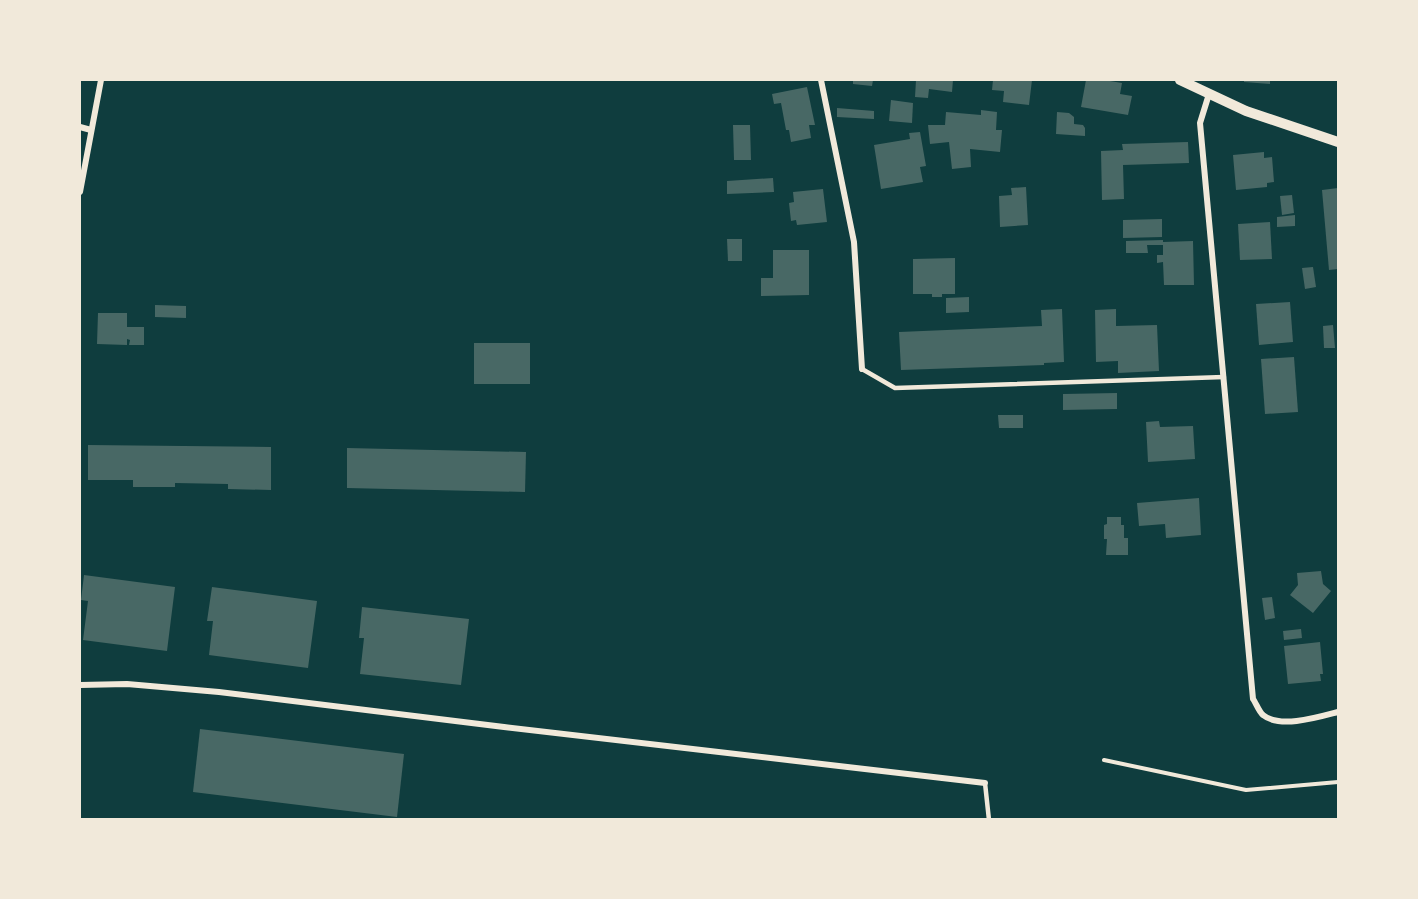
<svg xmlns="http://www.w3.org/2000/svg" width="1418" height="899" viewBox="0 0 1418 899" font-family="'DejaVu Sans',sans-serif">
<rect width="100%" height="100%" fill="#0f3d3e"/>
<g fill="#486865">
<path d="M853,80H873L872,86L853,84Z"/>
<path d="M916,80H953L952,92L929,89L928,98L915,97Z"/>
<path d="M993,80H1032L1029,105L1003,102L1004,91L992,90Z"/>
<path d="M1086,80H1104L1122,83L1120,94L1132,96L1128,115L1081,107Z"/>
<path d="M1244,80H1270V84L1244,82Z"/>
<path d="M807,87L815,125H809L811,138L791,142L789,130H786L781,103L774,104L772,94Z"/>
<path d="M891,100L913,103L912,123L889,121Z"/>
<path d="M837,108L874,111V119L837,117Z"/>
<path d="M981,110L997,112L996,130H1002L1000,152L970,149L971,167L952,169L949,142L930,144L928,125H945L946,112L981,115Z"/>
<path d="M1057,112L1069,113L1074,117V124L1083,125L1085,128V136L1056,134Z"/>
<path d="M733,125H750L751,160H734Z"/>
<path d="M920,132L926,166L920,167L923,182L881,189L874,145L910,139L909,133Z"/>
<path d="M1188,142L1189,163L1123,165L1124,199L1102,200L1101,151L1123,150L1122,144Z"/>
<path d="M1264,152V158L1272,157L1274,182L1267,183V187L1236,190L1233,155Z"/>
<path d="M773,178L774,192L727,194V181Z"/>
<path d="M1026,187L1028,225L1000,227L999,196L1012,195L1011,188Z"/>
<path d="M1338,188V269L1329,270L1322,190Z"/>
<path d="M823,189L827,222L797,225L796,220L791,221L789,203L794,202L793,192Z"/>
<path d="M1292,195L1294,213L1282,215L1280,196Z"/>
<path d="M1295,215V226L1277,227V217Z"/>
<path d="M1162,219V237L1123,238V220Z"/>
<path d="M1270,222L1272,259L1240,260L1238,224Z"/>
<path d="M727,239H742V261H728Z"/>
<path d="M1163,240V242L1193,241L1194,285H1164L1163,262L1157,263V255H1163V245H1147L1148,253H1126V241Z"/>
<path d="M773,250H809V295L761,296V278H773Z"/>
<path d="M955,258V294H942V297H932V294H913V259Z"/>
<path d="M1313,267L1316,287L1305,289L1302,268Z"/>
<path d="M969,297V312L946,313V298Z"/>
<path d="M1290,302L1293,342L1259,345L1256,304Z"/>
<path d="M155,305L186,306V318L155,317Z"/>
<path d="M1062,309L1064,362L1044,363V365L901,370L899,332L1042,326L1041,310Z"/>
<path d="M1116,309V326L1157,325L1159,371L1118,373V361L1096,362L1095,310Z"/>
<path d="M98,313H127V327H144V345H129L130,340L127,339V345L97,344Z"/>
<path d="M1333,325L1335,348H1324L1323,326Z"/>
<rect x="474" y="343" width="56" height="41"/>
<path d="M1294,357L1298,412L1265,414L1261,359Z"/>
<path d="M1117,393V409L1063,410V394Z"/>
<path d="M998,415H1023V428H999Z"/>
<path d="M1159,421L1160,427L1193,426L1195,459L1148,462L1146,422Z"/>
<path d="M88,445L271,447V490L228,489V484L175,483V487H133V480H88Z"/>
<path d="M347,448L526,452L525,492L347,488Z"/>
<path d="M1199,498L1201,535L1166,538L1165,524L1139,526L1137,503Z"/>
<path d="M1107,517H1121V525H1124V538H1128V555H1106L1107,539H1104V525L1107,524Z"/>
<path d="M1321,571L1323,584L1331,591L1313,613L1290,595L1298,585L1297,573Z"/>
<path d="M84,575L175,587L167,651L83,640L88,601L81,600Z"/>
<path d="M212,587L317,601L308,668L209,655L213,621H207Z"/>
<path d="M1272,597L1275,618L1265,620L1262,598Z"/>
<path d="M362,607L469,619L461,685L360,674L364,638H359Z"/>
<path d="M1301,629L1302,638L1284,640L1283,631Z"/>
<path d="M1320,642L1323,674H1320L1321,681L1288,684L1284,646Z"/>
<path d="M200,729L404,754L397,817L193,792Z"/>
</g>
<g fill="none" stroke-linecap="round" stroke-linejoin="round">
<path stroke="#f1e9da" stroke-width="4" d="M1104,760L1246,790L1338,782"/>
<g stroke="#f1e9da" stroke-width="4.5">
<path d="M862,369L895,388L1224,377"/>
<path d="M985,783L989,820"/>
</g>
<g stroke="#f1e9da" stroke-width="6">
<path d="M821,80L854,242L862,369"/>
<path d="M1209,94L1200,123L1253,699C1256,703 1259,712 1263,715C1280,729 1319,717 1338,712"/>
<path d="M80,127L91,130"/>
<path d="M80,192L101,80"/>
<path d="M80,685L127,684L219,692L504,727L985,783"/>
</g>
<path stroke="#f1e9da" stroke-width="10" d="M1180,80L1246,111L1338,142"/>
</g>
<rect width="1418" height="899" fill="none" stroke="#f1e9da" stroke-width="162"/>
</svg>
